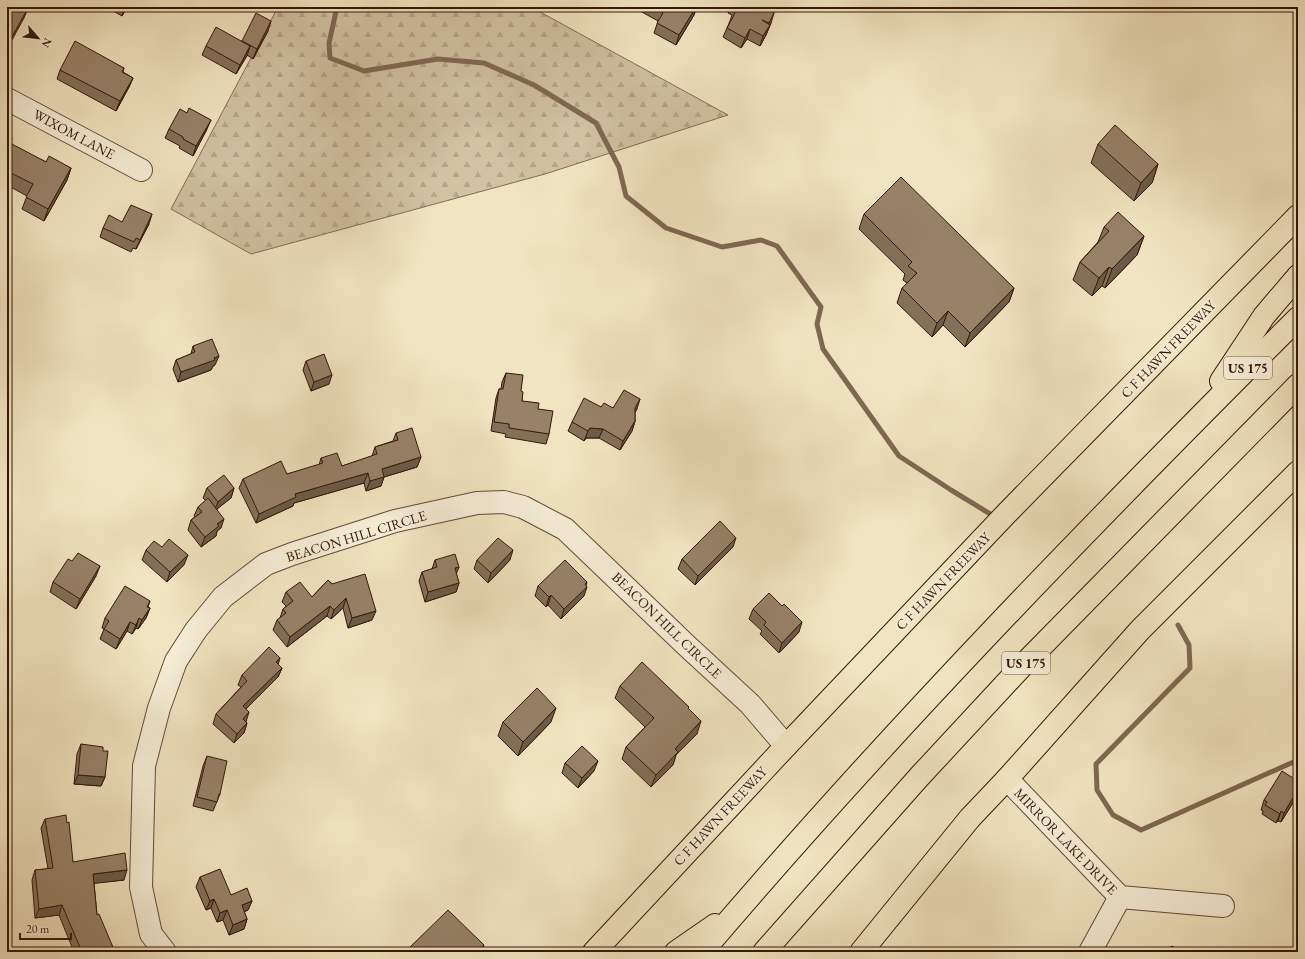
<svg xmlns="http://www.w3.org/2000/svg" width="1305" height="959" viewBox="0 0 1305 959" font-family="'EB Garamond',serif">
<defs>
<pattern id="forest-firs" width="22" height="20" patternUnits="userSpaceOnUse"><rect width="22" height="20" fill="#d1c2a2"/><path d="M5 1l3.5 6h-7zM16 11l3.5 6h-7z" fill="#b4a68a"/></pattern>
</defs>
<rect width="100%" height="100%" fill="#f1e5c1"/>
<filter id="stains"><feTurbulence type="fractalNoise" baseFrequency=".005" numOctaves="4"/><feColorMatrix values="0 0 0 0 .2 0 0 0 0 .09 0 0 0 0 .02 0 0 0 .5 -.17"/></filter>
<radialGradient id="worn" r=".72"><stop offset=".6" stop-color="#630" stop-opacity="0"/><stop offset="1" stop-color="#630" stop-opacity=".3"/></radialGradient>
<path fill="url(#forest-firs)" stroke="#836c55" d="M278,7H531L728,115L545,174L251,254L171,209Z"/>
<g fill="none" stroke-linecap="round" stroke-linejoin="round">
<g stroke="#7f6851" stroke-width="5">
<path d="M337,7L329,43L330,58L364,71L438,59L484,63L534,85L596,123L619,167L626,196L666,228L722,247L761,240L777,246L821,307L817,324L823,349L899,456L951,490L992,515"/>
<path d="M1178,625L1189,645L1190,668L1096,764L1097,790L1113,815L1141,830L1298,760"/>
</g>
<g stroke="#644a36" stroke-width="24">
<g id="minor">
<path d="M7,99L141,170"/>
<path d="M1007,779L1120,897L1223,906"/>
<path d="M165,952L151,934L141,887L144,766L159,708L176,661L196,630L223,597L266,564L292,554L395,521L477,503L504,502L523,507L565,529L686,645L750,704L786,746"/>
<path d="M1090,952L1120,897"/>
</g>
</g>
<g stroke="#351608" stroke-width="24">
<g id="major">
<path d="M594,952L786,746L1006,514L1298,216"/>
<path d="M861,952L970,818L1007,779L1140,630L1298,472"/>
</g>
</g>
<g stroke="#351608" stroke-width="24">
<g id="highway">
<path d="M1221,381L1264,316L1298,276"/>
<path d="M676,952L715,925"/>
<path d="M702,952C890,731 1093,523 1298,318"/>
<path d="M764,952L919,777L1023,665L1298,385"/>
</g>
</g>
<use href="#minor" stroke="#f6eed7" stroke-width="22"/>
<use href="#major" stroke="#f1e5c1" stroke-width="22"/>
<use href="#highway" stroke="#f1e5c1" stroke-width="22"/>
</g>
<g fill="#827059" stroke="#351608">
<path d="M106,7H127L122,16Z"/>
<path d="M633,7H697L694,15L676,45L654,33L658,21Z"/>
<path d="M730,7H764L771,23L766,35L760,46L747,39L741,48L723,37L727,28L730,21L732,15L728,13Z"/>
<path d="M268,31L253,59L247,55L236,74L202,55L206,46L242,41Z"/>
<path d="M124,68L123,72L133,78L129,87L116,111L57,79L60,70Z"/>
<path d="M169,129H207L193,156L179,148L180,146L165,138Z"/>
<path d="M7,136L12,138L10,144L46,162L71,168L67,180L44,221L22,209L27,196L7,185Z"/>
<path d="M1098,144L1158,164L1152,183L1134,201L1091,163Z"/>
<path d="M864,214L1014,288L1009,302L965,347L943,325L932,337L897,303L902,288L907,283L903,280L905,274L859,229Z"/>
<path d="M122,222L149,224L136,249L133,248L131,252L100,237L103,228Z"/>
<path d="M1104,227L1144,236L1137,255L1105,288L1102,286L1092,296L1073,280L1080,262L1098,242Z"/>
<path d="M193,346L215,365L213,366L211,370L178,382L173,369L176,360L191,354Z"/>
<path d="M306,361L329,384L311,391L303,370Z"/>
<path d="M506,373L521,391L522,401L538,409L549,434L546,444L505,437L506,434L491,431L496,398L499,389H501L502,382Z"/>
<path d="M601,407L637,409L635,412V421L632,431L620,450L599,438H586L584,441L568,431L572,422Z"/>
<path d="M396,433L421,457L417,467L384,477L381,486L366,491L364,483L294,503L293,506L256,523L239,488L243,479L287,474L319,465L321,458L342,466L372,456L375,447L393,441Z"/>
<path d="M207,488H234L231,498L217,509L221,528L217,531L216,536L201,547L188,530L191,520L195,517L194,516L198,507L206,501L203,498Z"/>
<path d="M733,547L695,585L678,569L682,559Z"/>
<path d="M146,550L184,565L167,582L142,560Z"/>
<path d="M435,560L459,567L456,573L459,583L456,592L425,602L419,581L422,572L432,569Z"/>
<path d="M477,560H510L488,583L474,569Z"/>
<path d="M96,576L76,609L50,592L53,582Z"/>
<path d="M328,580L372,620L348,628L343,608L331,619L327,616L287,647L273,630L277,620L280,618L283,609L286,606L282,602L286,592L312,597Z"/>
<path d="M538,586L584,596L561,619L548,605L546,607L535,596Z"/>
<path d="M150,601L148,607L150,608L146,618L138,629L136,628L132,634L127,631L116,649L100,639L104,629L102,628L105,618Z"/>
<path d="M782,606L799,632L779,653L760,634L762,631L749,619L753,609Z"/>
<path d="M280,658L278,664L282,668L278,677L246,709V722L247,723L244,733L234,743L213,724L216,714L241,687L238,685L242,675Z"/>
<path d="M620,686L688,708L697,734L676,755L673,765L651,787L622,759L626,747L645,727L615,698Z"/>
<path d="M503,722H551L518,756L498,736Z"/>
<path d="M81,744L103,751L105,777L101,786L74,784L77,754Z"/>
<path d="M207,756L220,794L213,811L193,806L203,766Z"/>
<path d="M565,763L594,771L578,788L562,773Z"/>
<path d="M1298,782L1295,790L1294,801L1281,822L1278,821L1276,823L1262,814L1263,811L1261,810L1264,800Z"/>
<path d="M45,819L73,862L124,880L94,883L97,915L115,952H74L59,915L35,918L32,880L35,870L48,869L41,828Z"/>
<path d="M200,877L231,895L252,901L248,910L244,912L247,919L244,929L229,935L223,920L217,922L211,908L206,910L196,887Z"/>
</g>
<g fill="#6a5b49" stroke="#351608">
<path d="M125,7H127L122,16Z"/>
<path d="M696,7L694,15L676,45L679,35Z"/>
<path d="M28,8L24,18L7,49L9,42Z"/>
<path d="M774,13L771,23L765,33L769,23Z"/>
<path d="M271,21L268,31L253,59L257,49Z"/>
<path d="M770,25L766,35L760,46L763,36Z"/>
<path d="M750,29L747,39L741,48L745,38Z"/>
<path d="M250,46L247,56L236,74L240,65Z"/>
<path d="M133,78L129,87L116,111L120,101Z"/>
<path d="M211,120L207,129L193,156L196,146Z"/>
<path d="M1158,164L1152,183L1134,201L1141,183Z"/>
<path d="M71,168L67,180L44,221L48,209Z"/>
<path d="M152,214L149,224L136,249L140,240Z"/>
<path d="M1144,236L1137,255L1105,288L1112,269Z"/>
<path d="M1109,267L1102,286L1092,296L1099,278Z"/>
<path d="M1014,288L1009,302L965,347L970,333Z"/>
<path d="M948,311L943,325L932,337L937,323Z"/>
<path d="M219,356L215,365L213,366L211,370L178,382L181,372Z"/>
<path d="M332,375L329,384L311,391L314,382Z"/>
<path d="M640,399L637,409L632,418L635,408Z"/>
<path d="M635,421L632,431L620,450L623,441Z"/>
<path d="M590,428L603,429L599,438H586L584,441L588,431Z"/>
<path d="M421,457L417,467L384,477L381,486L366,491L370,481L382,469Z"/>
<path d="M368,473L364,483L294,503L293,506L256,523L259,514L295,494Z"/>
<path d="M234,488L231,498L214,511L218,502Z"/>
<path d="M224,519L221,528L217,531L216,536L201,547L205,537L217,524Z"/>
<path d="M736,538L733,547L695,585L698,576Z"/>
<path d="M513,550L510,560L488,583L491,573Z"/>
<path d="M188,555L184,565L167,582L170,572Z"/>
<path d="M100,566L96,576L76,609L80,599Z"/>
<path d="M459,567L455,577V568Z"/>
<path d="M587,582L585,589L587,587L584,596L561,619L564,609Z"/>
<path d="M459,583L456,592L425,602L428,592Z"/>
<path d="M551,595L548,605L546,607L549,597Z"/>
<path d="M346,598L343,608L331,619L334,610Z"/>
<path d="M330,606L327,616L287,647L290,637Z"/>
<path d="M150,608L146,618L138,629L142,620Z"/>
<path d="M376,611L372,620L348,628L352,618Z"/>
<path d="M139,618L136,628L132,634L136,625Z"/>
<path d="M130,622L127,631L116,649L120,639Z"/>
<path d="M802,622L799,632L779,653L782,643Z"/>
<path d="M280,658L277,668L276,662Z"/>
<path d="M282,668L278,677L239,716L243,706Z"/>
<path d="M556,708L551,722L518,756L523,742Z"/>
<path d="M249,712L246,722L243,719Z"/>
<path d="M701,721L697,734L676,755L673,765L651,787L656,775L675,749Z"/>
<path d="M247,723L244,733L234,743L237,734Z"/>
<path d="M598,761L594,771L578,788L582,778Z"/>
<path d="M78,775L105,777L101,786L74,784Z"/>
<path d="M1298,782L1295,791L1294,789Z"/>
<path d="M1297,791L1294,801L1281,822L1284,813Z"/>
<path d="M1281,811L1278,821L1276,823L1280,814Z"/>
<path d="M127,870L124,880L89,884L93,874Z"/>
<path d="M214,899L211,908L206,910L210,901Z"/>
<path d="M252,901L248,910L238,914L242,905Z"/>
<path d="M62,905L59,915L35,918L39,909Z"/>
<path d="M227,910L223,920L217,922L220,913Z"/>
<path d="M247,919L244,929L229,935L233,925Z"/>
<path d="M484,945L481,952H477Z"/>
</g>
<g fill="#978268" stroke="#351608">
<path d="M7,7H26L28,8L9,42L7,41Z"/>
<path d="M653,7H696L679,35L657,23L663,13Z"/>
<path d="M736,7H764L774,13L769,23L762,20L770,25L763,36L750,29L745,38L727,28L735,13L733,11Z"/>
<path d="M256,13L271,21L257,49L242,41Z"/>
<path d="M216,27L250,46L240,65L206,46Z"/>
<path d="M75,41L124,68L122,72L133,78L120,101L60,70Z"/>
<path d="M189,108L211,120L196,146L183,139V137L169,129L180,109L187,113Z"/>
<path d="M1115,125L1158,164L1141,183L1098,144Z"/>
<path d="M7,136L12,138L10,143L46,162L49,156L71,168L48,209L26,197L33,184L7,171Z"/>
<path d="M901,177L1014,288L970,333L948,311L937,323L902,288L917,273L908,266L912,262L864,214Z"/>
<path d="M131,205L152,214L140,240L136,238L134,242L103,228L109,215L122,222Z"/>
<path d="M1118,212L1144,236L1112,269L1109,267L1099,278L1080,262L1109,231L1104,227Z"/>
<path d="M212,339L219,356L214,358L215,360L181,372L176,360L195,352L193,346Z"/>
<path d="M324,354L332,375L314,382L306,361Z"/>
<path d="M506,373L523,375L521,391L523,392L522,401L539,403L538,409L553,411L549,434L509,428V424L494,422L499,389H503Z"/>
<path d="M624,390L640,399L635,408V421L623,441L603,429L590,428L588,431L572,422L584,398L601,407L604,403L613,408Z"/>
<path d="M412,428L421,457L382,469L384,477L370,481L368,473L295,494L296,497L259,514L243,479L281,461L287,474L323,463L321,458L337,453L342,466L377,454L375,447L398,440L396,433Z"/>
<path d="M224,475L234,488L218,502L207,488Z"/>
<path d="M208,498L224,519L217,524L219,526L205,537L191,520L202,512L198,507Z"/>
<path d="M720,521L736,538L698,576L682,559Z"/>
<path d="M498,538L513,550L491,573L477,560Z"/>
<path d="M169,539L188,555L170,572L146,550L154,541L162,547Z"/>
<path d="M78,553L100,566L80,599L53,582L68,559L72,561Z"/>
<path d="M455,554L459,567L455,568L459,583L428,592L422,572L437,567L435,560Z"/>
<path d="M565,560L587,582L585,584L587,587L564,609L551,595L549,597L538,586Z"/>
<path d="M365,574L376,611L352,618L346,598L334,610L330,606L290,637L277,620L286,613L283,609L293,601L286,592L300,582L312,597L328,580L332,584Z"/>
<path d="M125,586L150,601L147,607L150,608L142,620L139,618L136,625L130,622L120,639L104,629L109,621L105,618Z"/>
<path d="M769,593L782,606L784,604L802,622L782,643L764,625L766,622L753,609Z"/>
<path d="M269,647L280,658L276,662L282,668L243,706L249,712L243,719L247,723L237,734L216,714L247,681L242,675Z"/>
<path d="M642,662L689,707L688,708L701,721L675,749L678,752L656,775L626,747L654,718L620,686Z"/>
<path d="M537,688L556,708L523,742L503,722Z"/>
<path d="M81,744L103,747V751H108L105,777L78,775Z"/>
<path d="M582,746L598,761L582,778L565,763Z"/>
<path d="M207,756L227,761L220,794H219L217,802L197,797Z"/>
<path d="M1282,771L1298,781V782L1294,789L1297,791L1284,813L1281,811L1280,814L1265,805L1267,802L1264,800Z"/>
<path d="M66,815L67,823L69,822L73,862L125,853L127,870L93,874L97,915L99,914L115,952H88L87,951L86,952H82L62,905L39,909L35,870L53,868L45,819Z"/>
<path d="M220,869L231,895L247,888L252,901L242,905L247,919L233,925L227,910L220,913L214,899L210,901L200,877Z"/>
<path d="M448,910L484,945L477,952H405Z"/>
<path d="M1173,946L1175,952H1158Z"/>
<path d="M1189,949L1190,952H1182Z"/>
</g>
<g text-anchor="middle" stroke-width="3.5" stroke-linejoin="round" paint-order="stroke">
<g fill="#f6eed7" stroke="#6f5746" stroke-width="1">
<rect x="1224" y="357" width="48" height="22" rx="3"/>
<rect x="1002" y="652" width="48" height="22" rx="3"/>
</g>
<g font-size="13" font-weight="bold" fill="#351608">
<text x="1248" y="373">US 175</text>
<text x="1026" y="668">US 175</text>
</g>
<g font-size="14" fill="#351608" stroke="#f6eed7">
<text transform="translate(74 134) rotate(28)" y="5">WIXOM LANE</text>
<text transform="translate(1168 349) rotate(-46)" y="5">C F HAWN FREEWAY</text>
<text transform="translate(356 536) rotate(-17)" y="5">BEACON HILL CIRCLE</text>
<text transform="translate(943 581) rotate(-46)" y="5">C F HAWN FREEWAY</text>
<text transform="translate(667 625) rotate(44)" y="5">BEACON HILL CIRCLE</text>
<text transform="translate(720 816) rotate(-47)" y="5">C F HAWN FREEWAY</text>
<text transform="translate(1066 841) rotate(46)" y="5">MIRROR LAKE DRIVE</text>
</g>
</g>
<rect width="1305" height="959" fill="none" stroke="#f1e5c1" stroke-width="24"/>
<rect x="8" y="8" width="1289" height="943" fill="none" stroke="#351608" stroke-width="2"/>
<rect x="12" y="12" width="1281" height="935" fill="none" stroke="#351608"/>
<g transform="translate(38 38) rotate(118)" stroke="#f6eed7" stroke-width="3" paint-order="stroke">
<path d="M0-3L7 15L0 10L-7 15Z" fill="#351608"/>
<text y="-6" font-size="11" font-weight="bold" text-anchor="middle" fill="#351608">N</text>
</g>
<path d="M20 933v6h51v-6" fill="none" stroke="#351608" stroke-width="2"/>
<text x="26" y="933" font-size="12" fill="#351608" stroke="#f6eed7" stroke-width="3" paint-order="stroke">20 m</text>
<rect width="100%" height="100%" filter="url(#stains)"/>
<rect width="100%" height="100%" fill="url(#worn)"/>
</svg>
